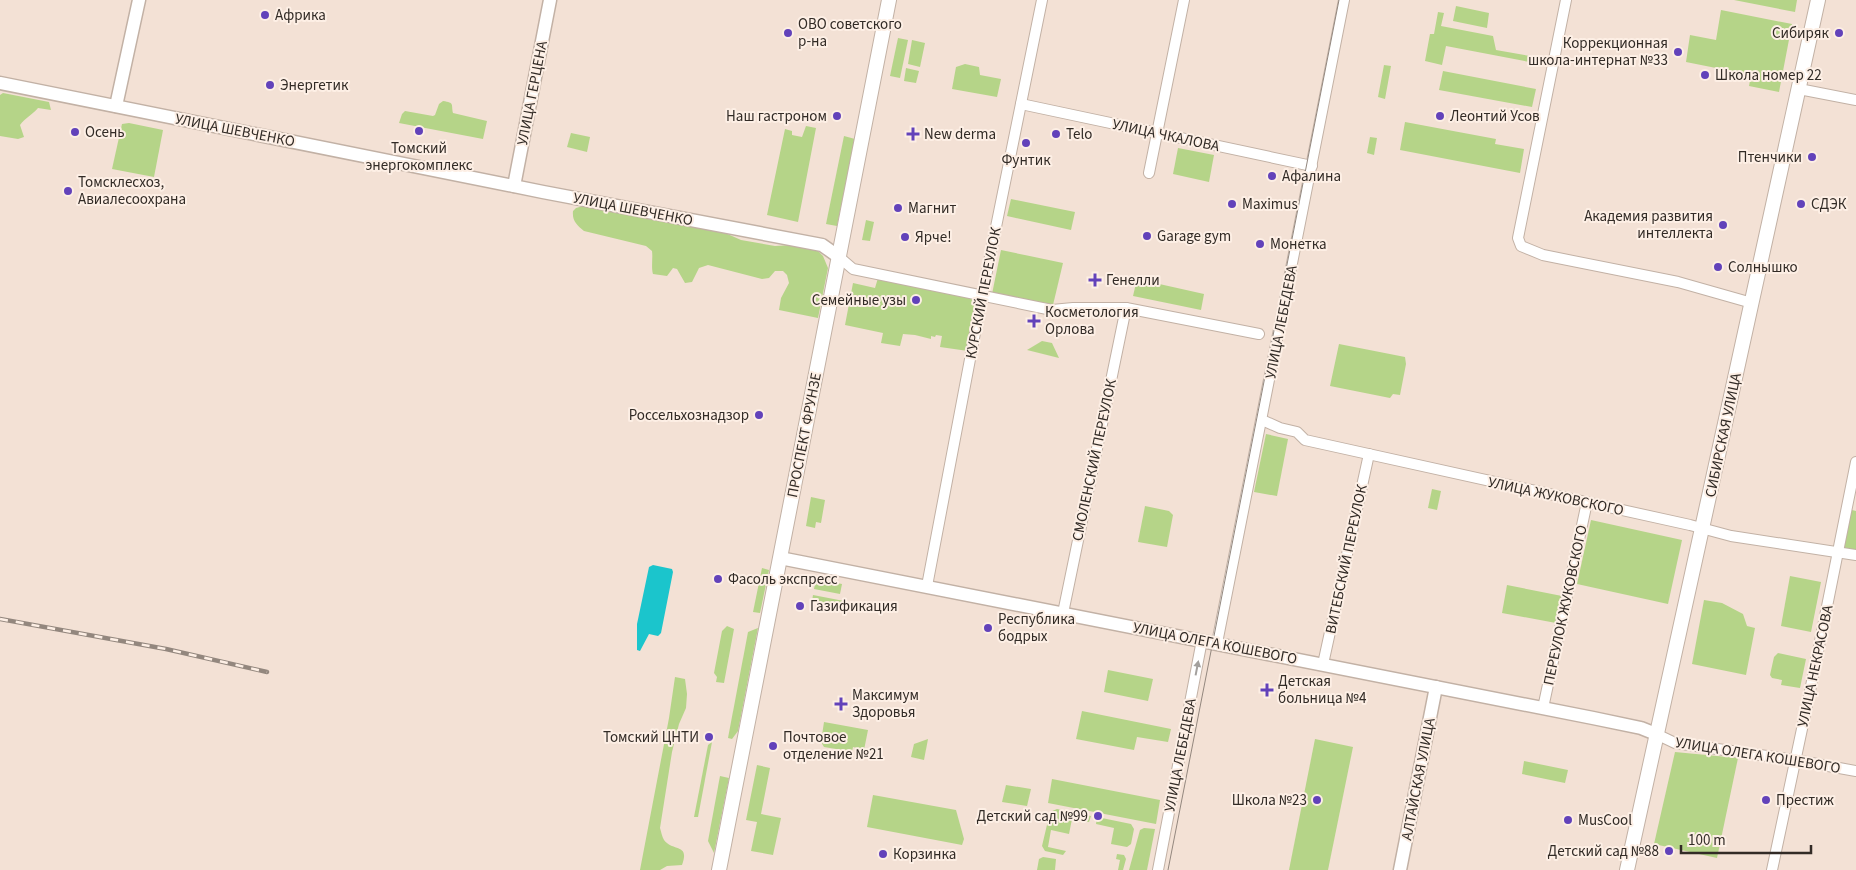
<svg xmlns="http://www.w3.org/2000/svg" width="1856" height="870" viewBox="0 0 1856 870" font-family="'Source Sans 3',sans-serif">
<rect width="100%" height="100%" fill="#f3e1d5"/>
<g fill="#b5d488">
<path d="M1734,0H1797L1795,12Z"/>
<path d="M1456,6L1489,13L1487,28L1453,21Z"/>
<path d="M1721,10L1792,24L1779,92L1749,86L1751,75L1686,62L1690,35L1716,40Z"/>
<path d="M1438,12L1444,13L1441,26L1493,36L1496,50L1541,58L1540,64L1446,46L1442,65L1425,61L1430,34H1434Z"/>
<path d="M898,38L908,40L900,78L890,76Z"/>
<path d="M912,40L925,43L920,67L908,64Z"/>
<path d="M965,64L979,67L980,75L1001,79L997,97L952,89L956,67Z"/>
<path d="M1384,65L1391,66L1385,99L1378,97Z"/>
<path d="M906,68L919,71L916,83L904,81Z"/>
<path d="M1443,71L1536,89L1532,107L1439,90Z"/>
<path d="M3,93L49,102L51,110L38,108C33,114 25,118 20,125L24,137L18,139L0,136V95Z"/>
<path d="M443,101C455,103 451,104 453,113L487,121L483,139L399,123L402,114L405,111L433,116L435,115L439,104Z"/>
<path d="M1405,122L1496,139L1495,144L1524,149L1520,173L1400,150Z"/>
<path d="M129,123L163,130L154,177L112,169L122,124Z"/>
<path d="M806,126L816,128L798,222L767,215L785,129L792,131V135L802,137Z"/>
<path d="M571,133L590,137L587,152L567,147Z"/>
<path d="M844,136L855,139L837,226L826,224Z"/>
<path d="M1370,137L1377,138L1374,155L1367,153Z"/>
<path d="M1178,148L1214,155L1209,182L1173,174Z"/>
<path d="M1011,199L1075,212L1071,230L1007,216Z"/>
<path d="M583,206L723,232L741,240L775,246L792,245L817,250L823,256L828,268L818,318L779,310L781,298L789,283L787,275L783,271H775L769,278L762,279L708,265L699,268L692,282L685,283L677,269L673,268L667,276L653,274C651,267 653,258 652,251L646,246L584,231C577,225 572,221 573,211L576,208Z"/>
<path d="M866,220L874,222L870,241L862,240Z"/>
<path d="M1001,250L1063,263L1053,305L992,294Z"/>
<path d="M878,278L974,299L976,304L968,351L940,347L942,336L936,335L935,337L931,336V339L915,335L903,334L900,346L881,343L883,333L845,325L853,283L875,288Z"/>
<path d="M1137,279L1204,294L1201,310L1133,296Z"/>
<path d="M1042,341L1052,343L1059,358L1027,350Z"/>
<path d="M1339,344L1405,357L1406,364L1400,395L1393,394L1390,398L1330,386Z"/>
<path d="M1266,434L1288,439L1277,496L1254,492Z"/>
<path d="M1432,489L1441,491L1437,510L1428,508Z"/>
<path d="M811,497L825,500L821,523L816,522L815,528L806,526Z"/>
<path d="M1145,506L1169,511L1173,515L1167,547L1138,542Z"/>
<path d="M1848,509L1856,511V552L1843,550Z"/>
<path d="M1591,520L1682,540L1668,604L1577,584Z"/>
<path d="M762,568L769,570L760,613L753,612Z"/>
<path d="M1790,576L1821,582L1811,632L1781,626Z"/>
<path d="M816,579L842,584L840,594L814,589Z"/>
<path d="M1507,585L1562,596L1556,623L1502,613Z"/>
<path d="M813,595L844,601L843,607L812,601Z"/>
<path d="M1704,600L1722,603L1743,614L1747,626L1755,628L1746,675L1692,664Z"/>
<path d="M727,626L734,629L724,683L716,682L717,677L714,673L722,631Z"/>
<path d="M758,628L738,731L732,739L728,738L748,632Z"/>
<path d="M1778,653L1806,659L1800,688L1781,685L1782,680L1772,678L1770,675L1774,657Z"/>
<path d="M1108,670L1153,679L1148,701L1104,692Z"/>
<path d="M675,677L685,679L687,694L686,708L679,724L672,752L660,828C661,831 662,837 664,840C673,852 690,843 682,865L667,866L660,870H640L669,718Z"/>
<path d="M1082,711L1171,729L1168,742L1137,737L1134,750L1076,739Z"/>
<path d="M824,722L868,730L864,750L853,747L851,756H848V751L824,747L821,742Z"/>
<path d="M928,739L924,760L911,757L914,744Z"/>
<path d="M1315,739L1353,747L1328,870H1289Z"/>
<path d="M712,742L698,817H694L708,745Z"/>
<path d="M1675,752L1738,758L1717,858L1654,844Z"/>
<path d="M1524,761L1568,770L1565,783L1522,774Z"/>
<path d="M757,765L770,768L761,814L781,818L773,855L751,851L757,822L746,820Z"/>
<path d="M720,776L729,778L714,853L708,841Z"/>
<path d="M1052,779L1160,800L1156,824L1048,803Z"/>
<path d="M1006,785L1031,789L1027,806L1002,802Z"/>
<path d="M873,795L956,810L964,839L962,845L867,827Z"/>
<path d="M1057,809L1091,816L1089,822L1072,819L1069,834L1051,830L1048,847L1066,851L1063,855L1045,851L1042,846L1050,812Z"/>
<path d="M1097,817L1131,824L1134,829L1131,844L1127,847L1111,844L1114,828L1096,824Z"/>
<path d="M1144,828L1155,829L1147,870H1129L1140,830Z"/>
<path d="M1117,854L1124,855L1126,859L1123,870H1118L1120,860L1116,859Z"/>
<path d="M1043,857L1056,859L1055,870H1037L1039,859Z"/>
</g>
<path fill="#1bc5cc" d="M653,565L672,569L673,572L661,633L658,636L649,634L640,651L637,650V624L649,567Z"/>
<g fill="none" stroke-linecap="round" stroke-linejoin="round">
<g stroke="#c2b1a5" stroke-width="12">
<g id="minor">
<path d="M1566,0L1518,238L1521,246L1543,255L1678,282L1752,303"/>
<path d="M1799,89L1856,100"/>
<path d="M1021,104L1312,166"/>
<path d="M1149,173L1184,0"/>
<path d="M839,257L853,269L1052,310L1073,308H1126L1259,334"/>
<path d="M1262,420L1280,428L1297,432L1305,440L1690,525L1731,536L1856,555"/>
<path d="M927,586L982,296L1042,0"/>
<path d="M1063,613L1126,308"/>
<path d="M1217,643L1344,0"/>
<path d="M1323,664L1369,454"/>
<path d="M1543,708L1587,502"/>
<path d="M1656,734L1675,743L1795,760L1856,771"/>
<path d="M1158,870L1202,640"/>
<path d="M1772,870L1809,696L1856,462"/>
</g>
</g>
<g stroke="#c2b1a5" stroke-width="15">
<g id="tertiary">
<path d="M0,83L543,192L822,245L839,257"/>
<path d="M116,106L139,0"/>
<path d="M514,186L550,0"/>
<path d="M780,558L1593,718L1641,728L1656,734"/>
<path d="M1400,870L1436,687"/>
</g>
</g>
<g stroke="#c2b1a5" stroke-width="16">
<g id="secondary">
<path d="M719,870L889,0"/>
<path d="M1627,870L1818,0"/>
</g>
</g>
<use href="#minor" stroke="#fff" stroke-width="10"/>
<use href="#tertiary" stroke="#fff" stroke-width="12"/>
<use href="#secondary" stroke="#fff" stroke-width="14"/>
<path stroke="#93877e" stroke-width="1" d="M1168,870L1339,0"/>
<g stroke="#93877e" stroke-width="4.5">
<path id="rail" d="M0,619L166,649L267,672"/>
</g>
<use href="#rail" stroke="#fdefe5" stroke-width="2.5" stroke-dasharray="8" stroke-linecap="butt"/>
</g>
<defs><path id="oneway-solid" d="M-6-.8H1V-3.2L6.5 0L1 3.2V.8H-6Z" transform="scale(1.25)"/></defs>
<use fill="#a3a09d" href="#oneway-solid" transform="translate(1197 668) rotate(-79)"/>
<g fill="#6242ba" stroke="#fdefe5" stroke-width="2">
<circle cx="265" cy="15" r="5"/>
<circle cx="788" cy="33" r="5"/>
<circle cx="1839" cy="33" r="5"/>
<circle cx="1678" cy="52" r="5"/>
<circle cx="1705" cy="75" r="5"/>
<circle cx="270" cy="85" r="5"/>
<circle cx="837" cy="116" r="5"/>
<circle cx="1440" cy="116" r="5"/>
<circle cx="419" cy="131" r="5"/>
<circle cx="75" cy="132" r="5"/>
<path d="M910.5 126.5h5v5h5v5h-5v5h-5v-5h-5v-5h5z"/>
<circle cx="1056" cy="134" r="5"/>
<circle cx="1026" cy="143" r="5"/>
<circle cx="1812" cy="157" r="5"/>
<circle cx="1272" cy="176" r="5"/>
<circle cx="68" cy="191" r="5"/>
<circle cx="1232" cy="204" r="5"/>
<circle cx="1801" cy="204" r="5"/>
<circle cx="898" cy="208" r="5"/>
<circle cx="1723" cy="225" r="5"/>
<circle cx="1147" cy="236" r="5"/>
<circle cx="905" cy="237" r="5"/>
<circle cx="1260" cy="244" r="5"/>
<circle cx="1718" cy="267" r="5"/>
<path d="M1092.5 272.5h5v5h5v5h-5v5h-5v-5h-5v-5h5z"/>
<circle cx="916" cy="300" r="5"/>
<path d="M1031.5 313.5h5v5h5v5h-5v5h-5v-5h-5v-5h5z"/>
<circle cx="759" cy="415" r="5"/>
<circle cx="718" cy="579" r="5"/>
<circle cx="800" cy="606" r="5"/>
<circle cx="988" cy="628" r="5"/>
<path d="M1264.5 682.5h5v5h5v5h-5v5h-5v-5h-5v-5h5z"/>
<path d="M838.5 696.5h5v5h5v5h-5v5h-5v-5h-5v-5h5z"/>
<circle cx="709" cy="737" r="5"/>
<circle cx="773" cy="746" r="5"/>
<circle cx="1317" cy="800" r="5"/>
<circle cx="1766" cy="800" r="5"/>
<circle cx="1098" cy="816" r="5"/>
<circle cx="1568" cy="820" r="5"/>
<circle cx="1669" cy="851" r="5"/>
<circle cx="883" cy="854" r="5"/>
</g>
<g text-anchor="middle" stroke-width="4" stroke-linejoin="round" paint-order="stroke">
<g font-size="15" fill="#322b26" stroke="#fdefe5" text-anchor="start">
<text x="275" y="20">Африка</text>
<text x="798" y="29">ОВО советского<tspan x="798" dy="17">р-на</tspan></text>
<text x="1829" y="38" text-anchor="end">Сибиряк</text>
<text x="1668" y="48" text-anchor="end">Коррекционная<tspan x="1668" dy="17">школа-интернат №33</tspan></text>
<text x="1715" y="80">Школа номер 22</text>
<text x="280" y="90">Энергетик</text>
<text x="827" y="121" text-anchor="end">Наш гастроном</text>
<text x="1450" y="121">Леонтий Усов</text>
<text x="85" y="137">Осень</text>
<text x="924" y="139">New derma</text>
<text x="1066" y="139">Telo</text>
<text x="419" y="153" text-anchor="middle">Томский<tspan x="419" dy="17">энергокомплекс</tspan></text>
<text x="1802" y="162" text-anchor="end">Птенчики</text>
<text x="1026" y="165" text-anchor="middle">Фунтик</text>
<text x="1282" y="181">Афалина</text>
<text x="78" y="187">Томсклесхоз,<tspan x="78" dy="17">Авиалесоохрана</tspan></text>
<text x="1242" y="209">Maximus</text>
<text x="1811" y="209">СДЭК</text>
<text x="908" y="213">Магнит</text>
<text x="1713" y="221" text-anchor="end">Академия развития<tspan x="1713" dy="17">интеллекта</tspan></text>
<text x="1157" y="241">Garage gym</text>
<text x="915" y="242">Ярче!</text>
<text x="1270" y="249">Монетка</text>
<text x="1728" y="272">Солнышко</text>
<text x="1106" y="285">Генелли</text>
<text x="906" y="305" text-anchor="end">Семейные узы</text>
<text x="1045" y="317">Косметология<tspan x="1045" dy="17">Орлова</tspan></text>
<text x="749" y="420" text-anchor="end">Россельхознадзор</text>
<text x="728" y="584">Фасоль экспресс</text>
<text x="810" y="611">Газификация</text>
<text x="998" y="624">Республика<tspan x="998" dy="17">бодрых</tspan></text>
<text x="1278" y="686">Детская<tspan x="1278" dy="17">больница №4</tspan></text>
<text x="852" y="700">Максимум<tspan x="852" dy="17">Здоровья</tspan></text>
<text x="699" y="742" text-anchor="end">Томский ЦНТИ</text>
<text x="783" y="742">Почтовое<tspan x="783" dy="17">отделение №21</tspan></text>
<text x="1307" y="805" text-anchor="end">Школа №23</text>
<text x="1776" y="805">Престиж</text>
<text x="1088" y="821" text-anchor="end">Детский сад №99</text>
<text x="1578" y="825">MusCool</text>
<text x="1659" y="856" text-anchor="end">Детский сад №88</text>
<text x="893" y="859">Корзинка</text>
</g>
<g font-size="15" fill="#322b26" stroke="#fdefe5">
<text transform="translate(532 93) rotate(-79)" y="5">УЛИЦА ГЕРЦЕНА</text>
<text transform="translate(235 130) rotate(11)" y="5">УЛИЦА ШЕВЧЕНКО</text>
<text transform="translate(1166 135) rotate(12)" y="5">УЛИЦА ЧКАЛОВА</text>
<text transform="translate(633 209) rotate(11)" y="5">УЛИЦА ШЕВЧЕНКО</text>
<text transform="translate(983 293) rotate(-79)" y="5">КУРСКИЙ ПЕРЕУЛОК</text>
<text transform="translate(1281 322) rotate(-79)" y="5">УЛИЦА ЛЕБЕДЕВА</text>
<text transform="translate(804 435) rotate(-79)" y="5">ПРОСПЕКТ ФРУНЗЕ</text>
<text transform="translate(1723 435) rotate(-78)" y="5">СИБИРСКАЯ УЛИЦА</text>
<text transform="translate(1094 460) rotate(-78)" y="5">СМОЛЕНСКИЙ ПЕРЕУЛОК</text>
<text transform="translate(1556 496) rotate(12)" y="5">УЛИЦА ЖУКОВСКОГО</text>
<text transform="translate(1346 559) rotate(-78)" y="5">ВИТЕБСКИЙ ПЕРЕУЛОК</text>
<text transform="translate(1565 605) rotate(-78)" y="5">ПЕРЕУЛОК ЖУКОВСКОГО</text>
<text transform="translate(1215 643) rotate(11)" y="5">УЛИЦА ОЛЕГА КОШЕВОГО</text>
<text transform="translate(1815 666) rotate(-78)" y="5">УЛИЦА НЕКРАСОВА</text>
<text transform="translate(1180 755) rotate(-79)" y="5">УЛИЦА ЛЕБЕДЕВА</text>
<text transform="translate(1758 755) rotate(9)" y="5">УЛИЦА ОЛЕГА КОШЕВОГО</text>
<text transform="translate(1418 779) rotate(-79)" y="5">АЛТАЙСКАЯ УЛИЦА</text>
</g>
</g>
<path d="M1681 845v8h130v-8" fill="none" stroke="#322b26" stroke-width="2.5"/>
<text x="1688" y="845" font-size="15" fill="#322b26" stroke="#fdefe5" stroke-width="4" paint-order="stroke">100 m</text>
</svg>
